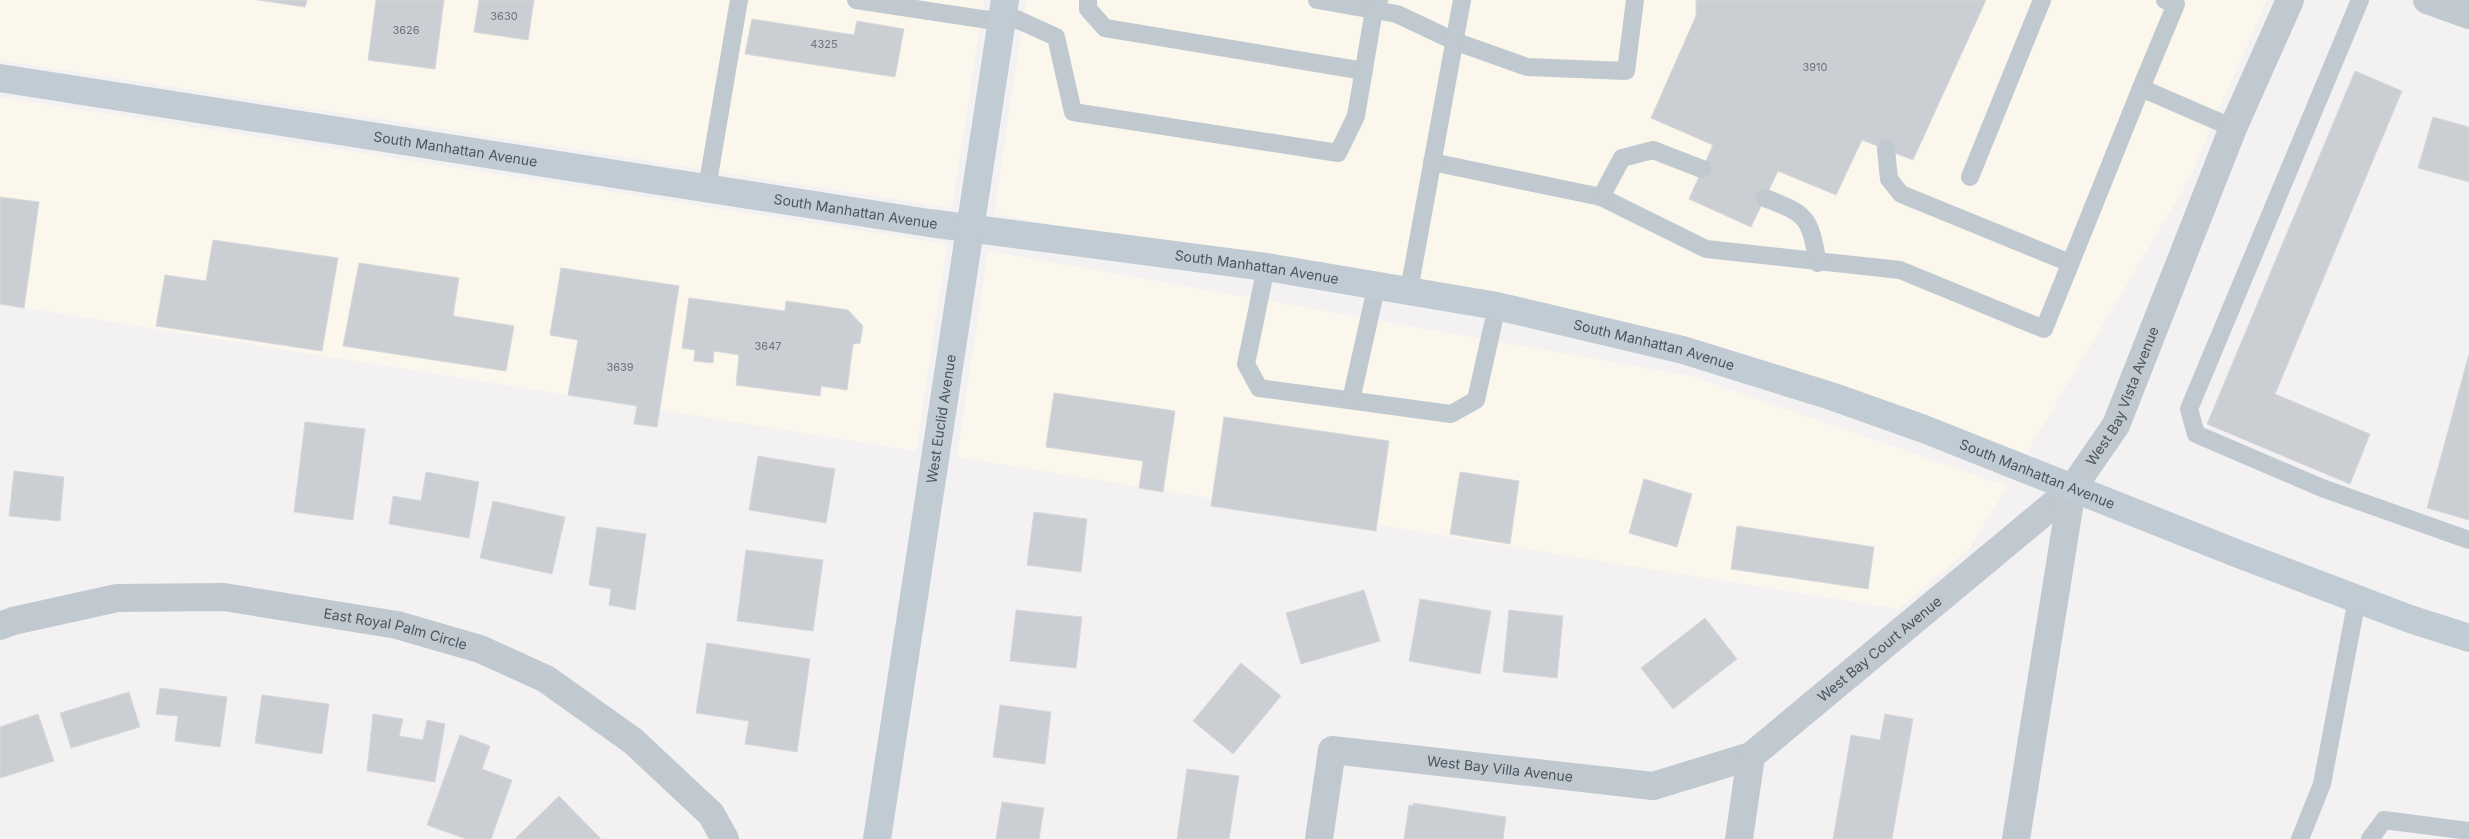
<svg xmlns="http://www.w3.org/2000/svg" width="2469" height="839" viewBox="0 0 2469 839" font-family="Inter,sans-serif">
<rect width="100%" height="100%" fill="#f3f1f2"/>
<g fill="#fcf7ed">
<path d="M0,0H984L952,208L0,60Z"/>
<path d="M1026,0H2267L2214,120L2191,176L2026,454L1699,340L994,214Z"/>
<path d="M0,97L947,244L916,451L0,304Z"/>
<path d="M988,251L1691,376L2007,486L1970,548L1898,609L957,457Z"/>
</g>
<g fill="#cbced3" stroke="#d6d8dc">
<path d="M258,0H307L305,7Z"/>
<path d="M376,0H444L435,69L368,60Z"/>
<path d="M479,0H534L528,40L474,32Z"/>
<path d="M1696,0H1986L1913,160L1862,140L1836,195L1778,171L1751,227L1689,199L1713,145L1651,118L1696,16Z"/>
<path d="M752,19L854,35L857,21L904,29L895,77L745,54Z"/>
<path d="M2355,71L2402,91L2275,394L2370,434L2350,484L2207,424Z"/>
<path d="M2433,117L2469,127V182L2418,168Z"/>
<path d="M0,197L39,202L24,308L0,304Z"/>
<path d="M213,240L338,258L322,351L156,326L165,275L206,281Z"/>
<path d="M359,263L459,278L453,316L514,326L506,371L343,346Z"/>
<path d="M561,268L679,286L657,427L634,424L637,406L568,395L578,340L550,335Z"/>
<path d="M689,298L785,311L786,301L848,310L863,326L860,343L853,344L847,390L821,386L820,396L736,385L739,355L714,351L713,363L694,361L695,350L682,348Z"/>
<path d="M2469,354V520L2427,508Z"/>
<path d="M1054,393L1175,411L1163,492L1139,488L1143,461L1046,447Z"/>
<path d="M1224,417L1389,441L1376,531L1211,506Z"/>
<path d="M305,422L365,429L353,520L294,512Z"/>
<path d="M758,456L835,469L826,523L749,510Z"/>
<path d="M14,471L64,477L60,521L9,516Z"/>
<path d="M426,472L479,482L469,538L389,524L393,496L421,501Z"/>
<path d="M1460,472L1519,481L1510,544L1450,534Z"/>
<path d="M1644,479L1692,494L1677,547L1629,533Z"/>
<path d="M493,501L565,517L552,574L480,558Z"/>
<path d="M1034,512L1087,519L1081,572L1027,565Z"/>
<path d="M1737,526L1874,547L1868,589L1731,569Z"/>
<path d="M597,527L646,534L635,610L609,605L611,589L589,585Z"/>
<path d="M746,550L823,560L813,631L737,621Z"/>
<path d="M1364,590L1380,641L1301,664L1286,613Z"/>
<path d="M1420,599L1491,611L1480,674L1409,661Z"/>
<path d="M1016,610L1082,617L1076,668L1010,661Z"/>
<path d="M1509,610L1563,616L1557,678L1503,672Z"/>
<path d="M1705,618L1737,659L1673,709L1641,668Z"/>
<path d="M707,643L810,659L797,752L745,744L749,721L696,713Z"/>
<path d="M1241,663L1281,696L1233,754L1193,721Z"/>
<path d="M160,688L227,697L220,747L175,741L178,716L156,714Z"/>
<path d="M129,692L140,727L71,748L60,713Z"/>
<path d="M262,695L329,704L322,754L255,743Z"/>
<path d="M1000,705L1051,712L1045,764L993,757Z"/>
<path d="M38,714L54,761L0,778V727Z"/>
<path d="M373,714L403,719L399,736L423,740L427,720L445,724L435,782L367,771Z"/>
<path d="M1885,714L1913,719L1892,839H1833L1851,735L1880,740Z"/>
<path d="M460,735L490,746L482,769L512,780L491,839H466L427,825Z"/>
<path d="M1187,769L1239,776L1229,839H1177Z"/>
<path d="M559,796L601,839H515Z"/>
<path d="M1002,802L1044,808L1039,839H996Z"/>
<path d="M1413,803L1506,817L1503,839H1404L1409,805L1413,806Z"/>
</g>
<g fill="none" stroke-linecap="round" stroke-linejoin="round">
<g stroke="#c0c9cf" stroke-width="18">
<path d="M856,0L1002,22"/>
<path d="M1088,0V9L1105,28L1364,71"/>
<path d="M1317,0L1397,14L1454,41L1527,67L1626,71L1635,0"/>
<path d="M2360,0L2189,409L2196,434L2322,488L2469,540"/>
<path d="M1003,13L1056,37L1073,112L1338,153L1356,116L1374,10L1379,0"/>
<path d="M2141,88L2176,4L2165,0"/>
<path d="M1886,149L1889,179L1901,194L2070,263"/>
<path d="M1432,162L1601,197L1706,249L1900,270L2044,329L2141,88L2233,128"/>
<path d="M1970,177L2042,0"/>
<path d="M707,188L739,0"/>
<path d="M1601,197L1622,158L1653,150L1702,169"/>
<path d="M1765,198C1809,215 1809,217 1818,263"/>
<path d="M1266,267L1246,364L1259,388L1451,414L1476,400L1497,306"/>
<path d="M1409,290L1462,0"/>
<path d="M1351,400L1377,284"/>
<path d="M2300,839L2322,784L2357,599"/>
<path d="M2370,839L2384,820L2469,831"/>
</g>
<g stroke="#c0c9cf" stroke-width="28">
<path d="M2427,0L2469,15"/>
<path id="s1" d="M0,626L13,621L117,598L224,597L397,625L480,649L546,679L633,741L711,814L725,839"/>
<path id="s2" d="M1319,839L1332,750L1653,786L1751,756"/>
<path id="s3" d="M1739,839L1751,756L2072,489"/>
<path id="s4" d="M2016,839L2072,489L2116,425L2233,128L2290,0"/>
</g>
<g stroke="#c0cbd4" stroke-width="28">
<path id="s5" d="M0,78L929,223L1266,267L1497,306L1683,350L1831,396L1924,429L2241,555L2410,619L2469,638"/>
<path id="s6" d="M877,839L1005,0"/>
</g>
</g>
<g text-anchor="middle" stroke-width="4.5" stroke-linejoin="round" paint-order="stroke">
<g font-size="11" fill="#6a737b">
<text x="504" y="20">3630</text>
<text x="406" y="34">3626</text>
<text x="824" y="48">4325</text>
<text x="1815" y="71">3910</text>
<text x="768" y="350">3647</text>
<text x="620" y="371">3639</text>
</g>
<g font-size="14" fill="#4a555e" stroke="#fff">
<text dy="5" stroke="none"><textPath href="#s5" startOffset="461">South Manhattan Avenue</textPath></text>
<text dy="5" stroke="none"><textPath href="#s5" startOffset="866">South Manhattan Avenue</textPath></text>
<text dy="5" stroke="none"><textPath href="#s5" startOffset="1271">South Manhattan Avenue</textPath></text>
<text dy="5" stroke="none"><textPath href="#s5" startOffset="1676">South Manhattan Avenue</textPath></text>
<text dy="5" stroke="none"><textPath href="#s4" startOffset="461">West Bay Vista Avenue</textPath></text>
<text dy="5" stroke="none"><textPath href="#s6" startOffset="425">West Euclid Avenue</textPath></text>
<text dy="5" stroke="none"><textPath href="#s5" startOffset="2081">South Manhattan Avenue</textPath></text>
<text dy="5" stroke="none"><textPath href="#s1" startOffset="402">East Royal Palm Circle</textPath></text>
<text dy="5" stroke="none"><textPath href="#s3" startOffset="251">West Bay Court Avenue</textPath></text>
<text dy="5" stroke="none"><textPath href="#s2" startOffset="259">West Bay Villa Avenue</textPath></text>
</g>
</g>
</svg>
